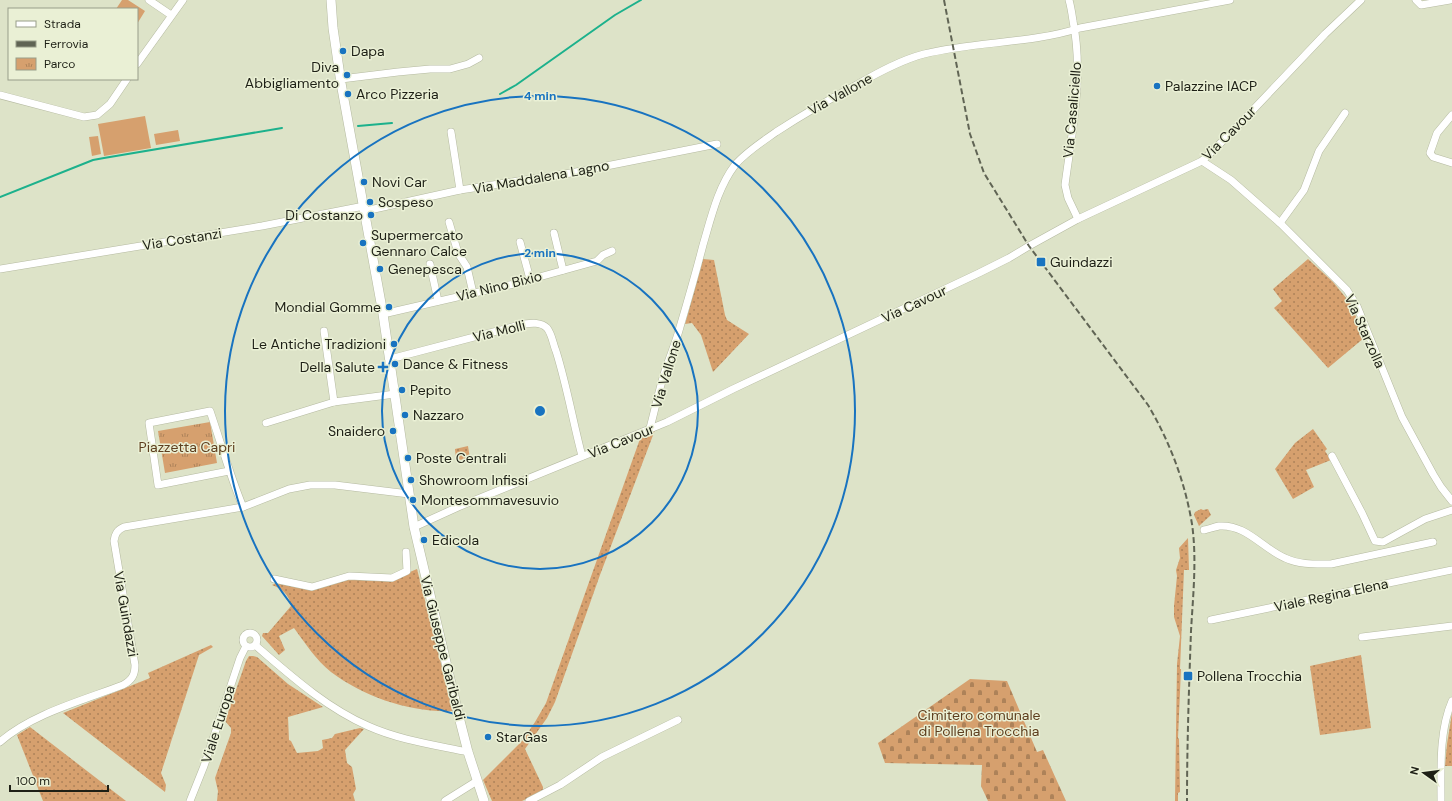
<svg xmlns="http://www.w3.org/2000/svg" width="1452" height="801" viewBox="0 0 1452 801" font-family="'DM Sans',sans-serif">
<defs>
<pattern id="grass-dots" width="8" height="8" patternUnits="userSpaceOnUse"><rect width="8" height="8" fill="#d6a06e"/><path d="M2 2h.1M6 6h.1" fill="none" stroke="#ad8259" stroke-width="1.8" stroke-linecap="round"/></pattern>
<pattern id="cemetery-stones" width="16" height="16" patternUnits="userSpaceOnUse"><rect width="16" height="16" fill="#d6a06e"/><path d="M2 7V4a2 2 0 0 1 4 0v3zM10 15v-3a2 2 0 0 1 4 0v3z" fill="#ad8259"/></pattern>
<pattern id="park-tufts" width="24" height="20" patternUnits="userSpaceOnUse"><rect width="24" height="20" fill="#d6a06e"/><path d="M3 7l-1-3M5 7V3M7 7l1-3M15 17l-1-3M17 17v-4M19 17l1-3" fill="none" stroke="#ad8259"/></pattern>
</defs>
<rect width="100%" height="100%" fill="#dde3c8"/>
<g fill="url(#grass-dots)">
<path d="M703,259L714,260L725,315L727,320L749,334L713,372L701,335L692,323L685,324Z"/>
<path d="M1308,259L1333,282L1351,304L1364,338L1328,368L1274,308L1282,301L1273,289Z"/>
<path d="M1313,429L1327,449L1325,451L1331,460L1306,470L1314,487L1293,499L1275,469L1295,443Z"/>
<path d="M655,430L600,575L555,702L547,718L525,749L543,787V791L522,801H492L483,780L522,741L535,722L546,703L641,436Z"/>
<path d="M468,446L470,459L456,460L455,449Z"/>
<path d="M1201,509L1203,510L1208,509L1211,515L1199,526L1194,515L1195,512Z"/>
<path d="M1188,538L1189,570H1184L1180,669H1181L1178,738L1179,739L1180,792L1178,793V801H1175L1177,664L1180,636L1174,617V606L1177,576L1176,570L1180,558L1179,548Z"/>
<path d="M417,569L453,711C411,713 364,697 331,672C316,660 305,643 294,628L279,636L285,650L279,655L262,636L263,633H268L291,606C289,594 282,589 272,585L276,583L306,589L352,578L391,580Z"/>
<path d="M211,645L213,647L199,655L161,773L166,785L165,792L63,713L150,678L148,673Z"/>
<path d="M1361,655L1371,728L1320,735L1310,666Z"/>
<path d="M249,656H253L257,657L288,684L323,707L288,717L289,740L291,741L297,753L318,751L323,748L322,740L332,738L335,734L339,733L360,728L364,729L345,750L347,763L352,767L356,789L353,794L355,801H217L218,791L215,778L231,733V728L225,721L246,661Z"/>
<path d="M1452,713V766H1445L1447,744Z"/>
<path d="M30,727L126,801H43L17,735Z"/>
</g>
<path fill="url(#cemetery-stones)" d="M970,679L1007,681L1037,752L1043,750L1066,801H988L981,786L982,765L885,763L878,743Z"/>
<path fill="url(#park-tufts)" d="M210,422L217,463L165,473L158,431Z"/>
<g fill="#d6a06e">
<path d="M122,0H128L145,11L137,24V9H116Z"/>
<path d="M145,116L151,148L104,156L98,124Z"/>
<path d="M178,130L180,141L156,145L154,134Z"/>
<path d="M98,136L101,154L92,156L89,137Z"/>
</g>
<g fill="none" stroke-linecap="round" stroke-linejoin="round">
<g stroke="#1cb18c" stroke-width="2">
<path d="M500,94L516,85L615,15L641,0"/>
<path d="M358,126L392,123"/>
<path d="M0,197L93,160L104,158L282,128"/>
</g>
<g stroke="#b5baa1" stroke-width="8">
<g id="minor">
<path d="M149,0L171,15"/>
<path d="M1069,0C1071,7 1072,14 1073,21C1084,75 1072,131 1065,185L1068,198L1078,219"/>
<path d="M1416,0L1421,5L1450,0"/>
<path d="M137,64L183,0"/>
<path d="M341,79L398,72L430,69H450L468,64L479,58"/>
<path d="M0,95L84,117L97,115L110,104L127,79"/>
<path d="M1452,115L1437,133L1430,153L1433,157L1452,163"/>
<path d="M451,132L460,190"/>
<path d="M1202,161L1231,180L1280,223L1347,290L1357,306L1402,417L1433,474L1441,487L1452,501"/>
<path d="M365,211L460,190L571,173L717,144"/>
<path d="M449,222L458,253L467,267L473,293"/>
<path d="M1280,223L1304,190L1319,151L1345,113"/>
<path d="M554,233L563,270"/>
<path d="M520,242L530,279"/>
<path d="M430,264L438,301"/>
<path d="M0,269L262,226L364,206"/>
<path d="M383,314L514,284L597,261L603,255L612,251"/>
<path d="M324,331L334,402"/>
<path d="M390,359L524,324C532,323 541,322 547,328C552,334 553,344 556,351C567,386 573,422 582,456"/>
<path d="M266,423L334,402L395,394"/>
<path d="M650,428C655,409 659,390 665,371C670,356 676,342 680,327C688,300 696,272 703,245C711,218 718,187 735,165C746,152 762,142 776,132C802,115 830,99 858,84C879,72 901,60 924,54C976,41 1030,44 1080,28L1230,0"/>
<path d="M1332,456L1362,513L1375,541L1383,542L1425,519L1452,510"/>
<path d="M229,471L158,485L149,423L210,411C221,443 230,476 243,507"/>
<path d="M414,527L458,507L667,422L733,389L979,273L1009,258L1029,246L1078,219L1202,161L1232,132L1325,34L1361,0"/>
<path d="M1204,530C1209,529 1214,527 1219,526C1246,524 1262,548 1285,558C1300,565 1315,564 1331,564L1433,542"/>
<path d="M274,579L312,587L349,576L392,578L407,571L406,552"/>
<path d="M1211,620L1452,570"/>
<circle cx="250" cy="640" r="7"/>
<path d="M1362,637L1452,626"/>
<path d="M255,645C290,675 325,707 368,726C399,740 435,745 468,752"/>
<path d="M0,742C31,714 84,700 123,685C132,680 135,675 135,665L114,541C115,534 117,530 124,527L243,507L289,489L310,485H335L409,494"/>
<path d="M190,801L204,766L240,658L246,646"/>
<path d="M445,801L477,781"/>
<path d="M529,801L560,785L602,757L678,720"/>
<path d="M1441,801C1441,769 1439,731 1452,701"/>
</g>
</g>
<g stroke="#b5baa1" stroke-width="10">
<path id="major" d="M331,0L333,28L341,83L383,314L414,527L458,713L468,752L484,801"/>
</g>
<use href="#minor" stroke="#fff" stroke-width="7"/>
<use href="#major" stroke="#fff" stroke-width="9"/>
<path stroke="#606454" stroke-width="2" stroke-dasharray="6 3" stroke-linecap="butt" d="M944,0L970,134L984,173L1029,246L1148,405C1170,442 1185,482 1192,524C1197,559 1193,596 1191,631C1189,687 1187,744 1187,801"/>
</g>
<g fill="none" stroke="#1873c0" stroke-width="2">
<circle cx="540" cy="411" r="158"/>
<circle cx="540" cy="411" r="315"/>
</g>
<g fill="#1873c0" stroke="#eaf0d5" stroke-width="1.5">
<circle cx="343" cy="51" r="4"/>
<circle cx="347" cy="75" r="4"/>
<circle cx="1157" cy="86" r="4"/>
<circle cx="348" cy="94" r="4"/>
<circle cx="364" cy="182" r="4"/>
<circle cx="370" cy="202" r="4"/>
<circle cx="371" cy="215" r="4"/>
<circle cx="363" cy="243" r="4"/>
<rect x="1036" y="257" width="10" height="10" rx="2"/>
<circle cx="380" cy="269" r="4"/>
<circle cx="389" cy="307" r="4"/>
<circle cx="394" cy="344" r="4"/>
<circle cx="395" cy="364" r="4"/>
<path d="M381 361h4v4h4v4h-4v4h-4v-4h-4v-4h4z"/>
<circle cx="402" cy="390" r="4"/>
<circle cx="405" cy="415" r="4"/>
<circle cx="393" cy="431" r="4"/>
<circle cx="408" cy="458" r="4"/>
<circle cx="411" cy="480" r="4"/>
<circle cx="413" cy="500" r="4"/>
<circle cx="424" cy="540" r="4"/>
<rect x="1183" y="671" width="10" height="10" rx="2"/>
<circle cx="488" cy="737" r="4"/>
</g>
<g text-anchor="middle" stroke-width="3" stroke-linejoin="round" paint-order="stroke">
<g font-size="14" fill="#1e2016" stroke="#eaf0d5" text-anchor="start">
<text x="351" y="56">Dapa</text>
<text x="339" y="72" text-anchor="end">Diva<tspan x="339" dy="16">Abbigliamento</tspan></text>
<text x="1165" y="91">Palazzine IACP</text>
<text x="356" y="99">Arco Pizzeria</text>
<text x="372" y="187">Novi Car</text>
<text x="378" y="207">Sospeso</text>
<text x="363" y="220" text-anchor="end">Di Costanzo</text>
<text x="371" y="240">Supermercato<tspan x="371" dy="16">Gennaro Calce</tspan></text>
<text x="1050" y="267">Guindazzi</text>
<text x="388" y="274">Genepesca</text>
<text x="381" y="312" text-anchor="end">Mondial Gomme</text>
<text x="386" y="349" text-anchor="end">Le Antiche Tradizioni</text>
<text x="403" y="369">Dance &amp; Fitness</text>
<text x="375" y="372" text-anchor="end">Della Salute</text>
<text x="410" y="395">Pepito</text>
<text x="413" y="420">Nazzaro</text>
<text x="385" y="436" text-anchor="end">Snaidero</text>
<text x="416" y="463">Poste Centrali</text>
<text x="419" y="485">Showroom Infissi</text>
<text x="421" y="505">Montesommavesuvio</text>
<text x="432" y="545">Edicola</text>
<text x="1197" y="681">Pollena Trocchia</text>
<text x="496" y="742">StarGas</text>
</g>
<g font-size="14" fill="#1e2016" stroke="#eaf0d5">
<text transform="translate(840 94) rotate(-29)" y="5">Via Vallone</text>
<text transform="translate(1072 110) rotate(-85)" y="5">Via Casaliciello</text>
<text transform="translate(1229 133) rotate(-45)" y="5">Via Cavour</text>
<text transform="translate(541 177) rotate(-10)" y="5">Via Maddalena Lagno</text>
<text transform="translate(182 239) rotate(-9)" y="5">Via Costanzi</text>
<text transform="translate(499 286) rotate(-14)" y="5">Via Nino Bixio</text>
<text transform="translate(914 304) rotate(-25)" y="5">Via Cavour</text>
<text transform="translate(499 331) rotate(-14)" y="5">Via Molli</text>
<text transform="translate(1365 331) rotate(66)" y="5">Via Starzolla</text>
<text transform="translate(666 374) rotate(-73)" y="5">Via Vallone</text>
<text transform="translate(621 441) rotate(-22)" y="5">Via Cavour</text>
<text transform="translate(1331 595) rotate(-12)" y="5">Viale Regina Elena</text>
<text transform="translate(126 614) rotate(80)" y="5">Via Guindazzi</text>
<text transform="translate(443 648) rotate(76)" y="5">Via Giuseppe Garibaldi</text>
<text transform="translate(218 724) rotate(-72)" y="5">Viale Europa</text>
</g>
<g font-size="14" fill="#5e3f1f" stroke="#eaf0d5">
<text x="187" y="452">Piazzetta Capri</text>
<text x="979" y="720">Cimitero comunale<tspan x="979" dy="16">di Pollena Trocchia</tspan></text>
</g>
</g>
<circle cx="540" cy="411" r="6" fill="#1873c0" stroke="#eaf0d5" stroke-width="2"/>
<g font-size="12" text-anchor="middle" font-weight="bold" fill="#1873c0" stroke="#eaf0d5" stroke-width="3" stroke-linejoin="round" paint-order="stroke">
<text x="540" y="100">4 min</text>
<text x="540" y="257">2 min</text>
</g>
<rect x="8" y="8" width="130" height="72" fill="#eaf0d5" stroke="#989d89"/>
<rect x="16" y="21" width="20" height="6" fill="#ffffff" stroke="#989d89"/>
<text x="44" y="28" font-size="12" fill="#1e2016">Strada</text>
<rect x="16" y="41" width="20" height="6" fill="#606454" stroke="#989d89"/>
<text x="44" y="48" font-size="12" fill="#1e2016">Ferrovia</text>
<rect x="16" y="58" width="20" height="12" fill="url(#park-tufts)" stroke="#989d89"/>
<text x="44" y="68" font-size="12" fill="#1e2016">Parco</text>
<g transform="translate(1424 773) rotate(284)" stroke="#eaf0d5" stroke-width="3" paint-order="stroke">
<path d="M0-3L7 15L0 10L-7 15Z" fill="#1e2016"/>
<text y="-6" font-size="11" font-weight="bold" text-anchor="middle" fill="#1e2016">N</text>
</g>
<path d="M10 785v6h98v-6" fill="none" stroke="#1e2016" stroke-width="2"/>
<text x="16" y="785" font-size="12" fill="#1e2016" stroke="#eaf0d5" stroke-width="3" paint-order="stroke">100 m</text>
</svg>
